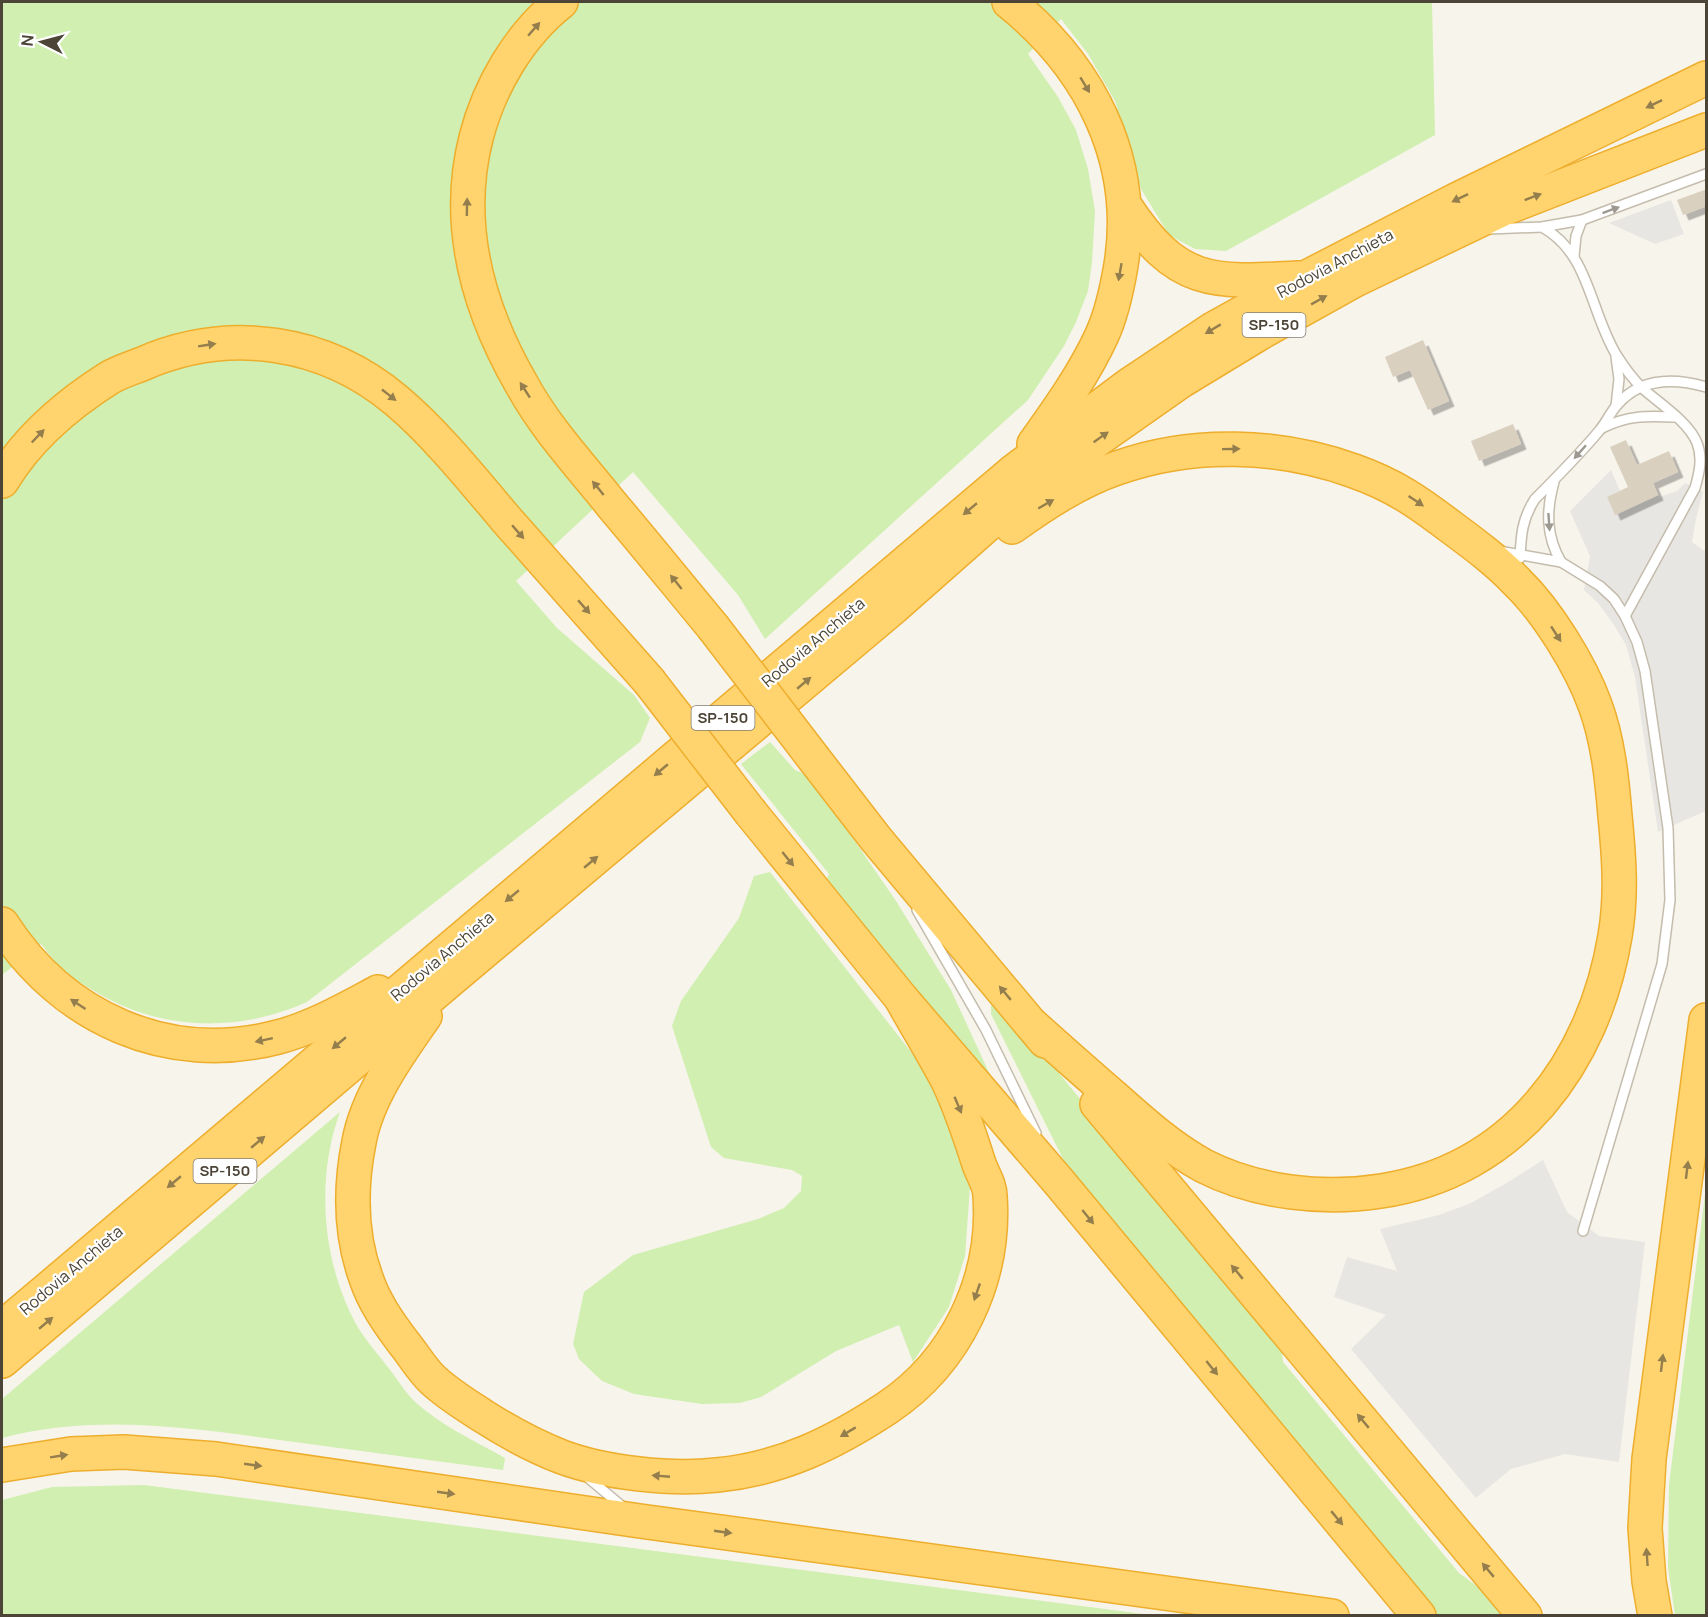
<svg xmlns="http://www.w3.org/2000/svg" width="1708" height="1617" viewBox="0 0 1708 1617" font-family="Manrope,sans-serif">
<defs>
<filter id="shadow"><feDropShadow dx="5.5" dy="5.5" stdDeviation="0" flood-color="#0004"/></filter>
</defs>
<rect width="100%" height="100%" fill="#f7f4eb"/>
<g fill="#d0efb0">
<path d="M2,2H1432L1435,135L1226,251L1195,249L1169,235L1141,189L1115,101L1088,54L1061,19L1028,54L1058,97L1076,130L1088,169L1095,211L1092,262L1088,291L1076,322L1064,346L1028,400L765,639L738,595L633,472L516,581L557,628L634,695L650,718L640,742L307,1002C237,1033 161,1031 96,992C84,985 71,978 62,969C54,962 48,952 41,944L2,975Z"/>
<path d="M770,742L795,770L810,776L896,901L951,990L997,1090L824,885L829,874L741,764Z"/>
<path d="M770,872L933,1080L955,1126L970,1187L965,1256L949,1307L913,1362L899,1325L836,1351L761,1397L740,1403L702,1404L634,1394L602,1381L579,1359L573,1344L584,1292L633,1255L758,1219L784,1208L801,1191L802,1176L792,1170L724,1158L711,1147L672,1026L681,1001L739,918L754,876Z"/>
<path d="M991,991L1281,1342L1283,1362L1459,1573L1478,1587L1501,1615H1429L1068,1169L991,1014Z"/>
<path d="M340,1112C315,1180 322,1266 359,1329C367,1342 378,1354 387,1366C395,1376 403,1389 412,1399C438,1424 473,1440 505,1458L503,1470C431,1460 359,1451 287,1441C192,1428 95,1413 2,1438V1399Z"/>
<path d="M1706,1187V1615H1675L1668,1568L1669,1485Z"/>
<path d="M144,1485L1151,1615H2V1500L52,1487Z"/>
</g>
<g fill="#e8e6e2">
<path d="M1671,200L1684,234L1655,244L1609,223Z"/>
<path d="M1611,470L1620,491L1607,497L1615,514L1658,495L1659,497L1677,491L1685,483L1703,492L1696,519L1692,542L1706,552V811L1658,832L1635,677L1626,645L1614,625L1598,603L1584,590L1590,556L1570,511Z"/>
<path d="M1543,1160L1567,1212L1599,1236L1645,1242L1619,1462L1565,1454L1511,1469L1476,1498L1351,1349L1386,1315L1334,1297L1347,1257L1397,1271L1380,1229L1439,1215L1471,1203L1510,1181Z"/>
</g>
<g fill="#dad0bf" filter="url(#shadow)">
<path d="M1707,189V206L1683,215L1677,200Z"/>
<path d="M1423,340L1449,401L1428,410L1410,370L1393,377L1385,357Z"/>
<path d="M1513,424L1521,444L1479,461L1471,441Z"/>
<path d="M1626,440L1637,465L1669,451L1678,472L1653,483L1658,495L1615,515L1607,497L1628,487L1610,447Z"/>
</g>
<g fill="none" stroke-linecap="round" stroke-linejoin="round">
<g stroke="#c4bcac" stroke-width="12">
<g id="lane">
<path d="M1542,227C1590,253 1590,313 1617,356C1624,367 1633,379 1642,388C1659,403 1689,422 1697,443C1703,458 1699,474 1695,488L1625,616"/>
<path d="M1489,229L1542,227L1582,220L1706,174"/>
<path d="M1574,256L1576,236L1582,220"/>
<path d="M1616,357L1619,379L1616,406"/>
<path d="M1602,428C1629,415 1646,416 1675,417"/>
<path d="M1554,482C1546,511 1546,536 1561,562"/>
<path d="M1499,551L1561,562L1600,586L1614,599L1625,616L1637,642L1645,671L1668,828L1670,900L1662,964L1583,1231"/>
<path d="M1520,558C1521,535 1522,519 1535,499C1557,477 1579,455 1599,431C1606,423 1610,413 1617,405C1641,377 1675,378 1706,387"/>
<path d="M917,910L986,1030L1036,1133"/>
<path d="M586,1476L624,1508"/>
</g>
</g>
<g stroke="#eeae2d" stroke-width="36">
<g id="highway">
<path d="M561,2C519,35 489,87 476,138C454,225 478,309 522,385C546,429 581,466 612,505C646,545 679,586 713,627"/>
<path d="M1009,2C1090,67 1138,160 1121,265C1117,289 1112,313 1102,335C1084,374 1059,409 1034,444"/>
<path d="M1125,206C1177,285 1211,283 1298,278"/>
<path d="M2,481C27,439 68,404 109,378C119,372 132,368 142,364C229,326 325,340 397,401C435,433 473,480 505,518C553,572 601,627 649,681"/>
<path d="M1012,527C1044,504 1079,481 1117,468C1193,441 1279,444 1354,471C1394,485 1418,502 1451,527C1474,544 1497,561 1517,582C1547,611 1581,666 1595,705C1608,740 1612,779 1615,816C1619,856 1622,896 1615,936C1594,1063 1514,1171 1381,1191C1324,1200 1257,1193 1204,1166C1171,1148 1143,1123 1115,1098C1087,1074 1059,1049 1031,1024"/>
<path d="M815,760L876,839L1045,1041"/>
<path d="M751,813L901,998L1059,1182L1419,1616"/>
<path d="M2,924C62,1018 168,1066 278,1037C313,1028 346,1009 378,992"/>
<path d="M425,1016C399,1053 367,1097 359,1142C350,1187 350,1234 366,1278C374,1302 388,1322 403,1342C413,1354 422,1370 433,1380C448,1394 466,1405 483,1416C508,1432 534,1446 562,1457C605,1473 671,1480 717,1475C781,1469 834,1443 887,1408C956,1362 996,1280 990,1196C990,1185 983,1175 979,1164C970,1136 961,1108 948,1081C933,1053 916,1025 901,998"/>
<path d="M1097,1104L1525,1616"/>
<path d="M2,1328L1014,471L1129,385L1213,329L1305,278L1456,200L1706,78"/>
<path d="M2,1361L449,981L894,607L1030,487L1181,381L1260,333L1355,280L1501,210L1706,130"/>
<path d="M2,1465L71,1454L124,1452L216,1459L640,1521L1332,1616"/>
<path d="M1655,1616L1649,1581L1645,1528L1649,1459L1706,1020"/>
</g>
</g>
<use href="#lane" stroke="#fff" stroke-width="9"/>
<use href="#highway" stroke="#ffd46e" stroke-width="33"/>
<g stroke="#eeae2d" stroke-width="36" stroke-linecap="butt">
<g id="highway-bridge">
<path d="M713,627L815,760"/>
<path d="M649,681L751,813"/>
</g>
</g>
<use href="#highway-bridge" stroke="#ffd46e" stroke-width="33"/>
</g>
<defs><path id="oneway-solid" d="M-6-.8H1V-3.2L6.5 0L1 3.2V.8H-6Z" transform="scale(1.5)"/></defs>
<g fill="#947e4d">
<use href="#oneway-solid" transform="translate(534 29) rotate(-49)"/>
<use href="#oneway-solid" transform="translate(1085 85) rotate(59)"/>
<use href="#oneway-solid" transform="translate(1654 104) rotate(154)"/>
<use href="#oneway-solid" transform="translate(1533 197) rotate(-21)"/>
<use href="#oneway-solid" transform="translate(1460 198) rotate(154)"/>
<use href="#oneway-solid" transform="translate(467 207) rotate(-89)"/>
<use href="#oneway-solid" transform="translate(1120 272) rotate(100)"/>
<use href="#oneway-solid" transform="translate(1319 300) rotate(-29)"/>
<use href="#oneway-solid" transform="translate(1213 329) rotate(149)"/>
<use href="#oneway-solid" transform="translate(207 345) rotate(-9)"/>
<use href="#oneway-solid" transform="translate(525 390) rotate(-123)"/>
<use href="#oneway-solid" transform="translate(389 395) rotate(38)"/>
<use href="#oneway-solid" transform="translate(38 436) rotate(-46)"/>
<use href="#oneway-solid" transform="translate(1101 437) rotate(-35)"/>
<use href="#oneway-solid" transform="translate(1231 449) rotate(-1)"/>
<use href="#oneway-solid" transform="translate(598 488) rotate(-129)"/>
<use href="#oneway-solid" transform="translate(1416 501) rotate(34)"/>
<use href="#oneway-solid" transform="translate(1046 504) rotate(-30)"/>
<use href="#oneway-solid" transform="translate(970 509) rotate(140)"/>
<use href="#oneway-solid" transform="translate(518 532) rotate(49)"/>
<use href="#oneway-solid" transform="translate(676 582) rotate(-129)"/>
<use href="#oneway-solid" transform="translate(584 607) rotate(49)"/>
<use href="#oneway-solid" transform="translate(1556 634) rotate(57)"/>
<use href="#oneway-solid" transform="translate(804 683) rotate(-40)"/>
<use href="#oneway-solid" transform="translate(661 770) rotate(140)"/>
<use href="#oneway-solid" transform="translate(788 859) rotate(51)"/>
<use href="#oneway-solid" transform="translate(591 862) rotate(-40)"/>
<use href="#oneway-solid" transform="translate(512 896) rotate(140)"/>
<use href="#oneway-solid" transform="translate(1005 993) rotate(-130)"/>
<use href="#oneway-solid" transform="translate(78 1004) rotate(-147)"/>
<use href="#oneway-solid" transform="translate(264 1040) rotate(168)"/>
<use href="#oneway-solid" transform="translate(339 1043) rotate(140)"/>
<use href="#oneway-solid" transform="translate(958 1105) rotate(67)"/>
<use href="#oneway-solid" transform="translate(258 1142) rotate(-40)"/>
<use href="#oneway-solid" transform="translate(1687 1170) rotate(-83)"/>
<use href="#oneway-solid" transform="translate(174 1182) rotate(140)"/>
<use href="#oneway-solid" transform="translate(1088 1217) rotate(51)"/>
<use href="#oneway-solid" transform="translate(1237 1272) rotate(-130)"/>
<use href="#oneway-solid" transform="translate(977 1292) rotate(109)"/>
<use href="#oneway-solid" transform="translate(46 1323) rotate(-40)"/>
<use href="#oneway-solid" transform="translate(1662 1363) rotate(-83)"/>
<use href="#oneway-solid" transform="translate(1212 1368) rotate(51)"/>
<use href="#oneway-solid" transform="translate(1363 1421) rotate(-130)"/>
<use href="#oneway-solid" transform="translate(848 1432) rotate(149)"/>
<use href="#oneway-solid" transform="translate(59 1456) rotate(-9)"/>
<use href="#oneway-solid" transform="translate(253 1465) rotate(8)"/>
<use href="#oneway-solid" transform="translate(661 1476) rotate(-175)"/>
<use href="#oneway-solid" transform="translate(446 1493) rotate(8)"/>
<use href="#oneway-solid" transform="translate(1337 1518) rotate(50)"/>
<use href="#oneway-solid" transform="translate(723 1532) rotate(8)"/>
<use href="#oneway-solid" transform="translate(1647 1557) rotate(-94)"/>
<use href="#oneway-solid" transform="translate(1488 1570) rotate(-130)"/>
</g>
<g fill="#9d9991">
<use href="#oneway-solid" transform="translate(1611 210) rotate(-20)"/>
<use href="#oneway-solid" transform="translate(1580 452) rotate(132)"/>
<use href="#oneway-solid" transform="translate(1549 522) rotate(86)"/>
</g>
<g text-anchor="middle" stroke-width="4.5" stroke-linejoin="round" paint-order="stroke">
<g fill="#fff" stroke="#827d73" stroke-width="1.5">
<rect x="1242.5" y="313" width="63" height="24" rx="4.5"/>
<rect x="691.5" y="706" width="63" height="24" rx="4.5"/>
<rect x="193.5" y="1159" width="63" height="24" rx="4.5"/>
</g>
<g font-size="15" font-weight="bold" fill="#4c4537">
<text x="1274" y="330">SP-150</text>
<text x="723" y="723">SP-150</text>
<text x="225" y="1176">SP-150</text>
</g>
<g font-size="16" fill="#4c4537" stroke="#fff">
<text transform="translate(1335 263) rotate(-28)" y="6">Rodovia Anchieta</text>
<text transform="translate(813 642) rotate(-40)" y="6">Rodovia Anchieta</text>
<text transform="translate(442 956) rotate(-40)" y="6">Rodovia Anchieta</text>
<text transform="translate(71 1270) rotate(-40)" y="6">Rodovia Anchieta</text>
</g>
</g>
<rect width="1708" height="1617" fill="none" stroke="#4c4537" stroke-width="6"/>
<g transform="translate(42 42) rotate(276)" stroke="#ffffff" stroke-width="4.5" paint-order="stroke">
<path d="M0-4.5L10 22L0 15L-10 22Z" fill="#4c4537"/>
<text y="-9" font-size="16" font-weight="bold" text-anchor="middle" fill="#4c4537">N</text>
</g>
</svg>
